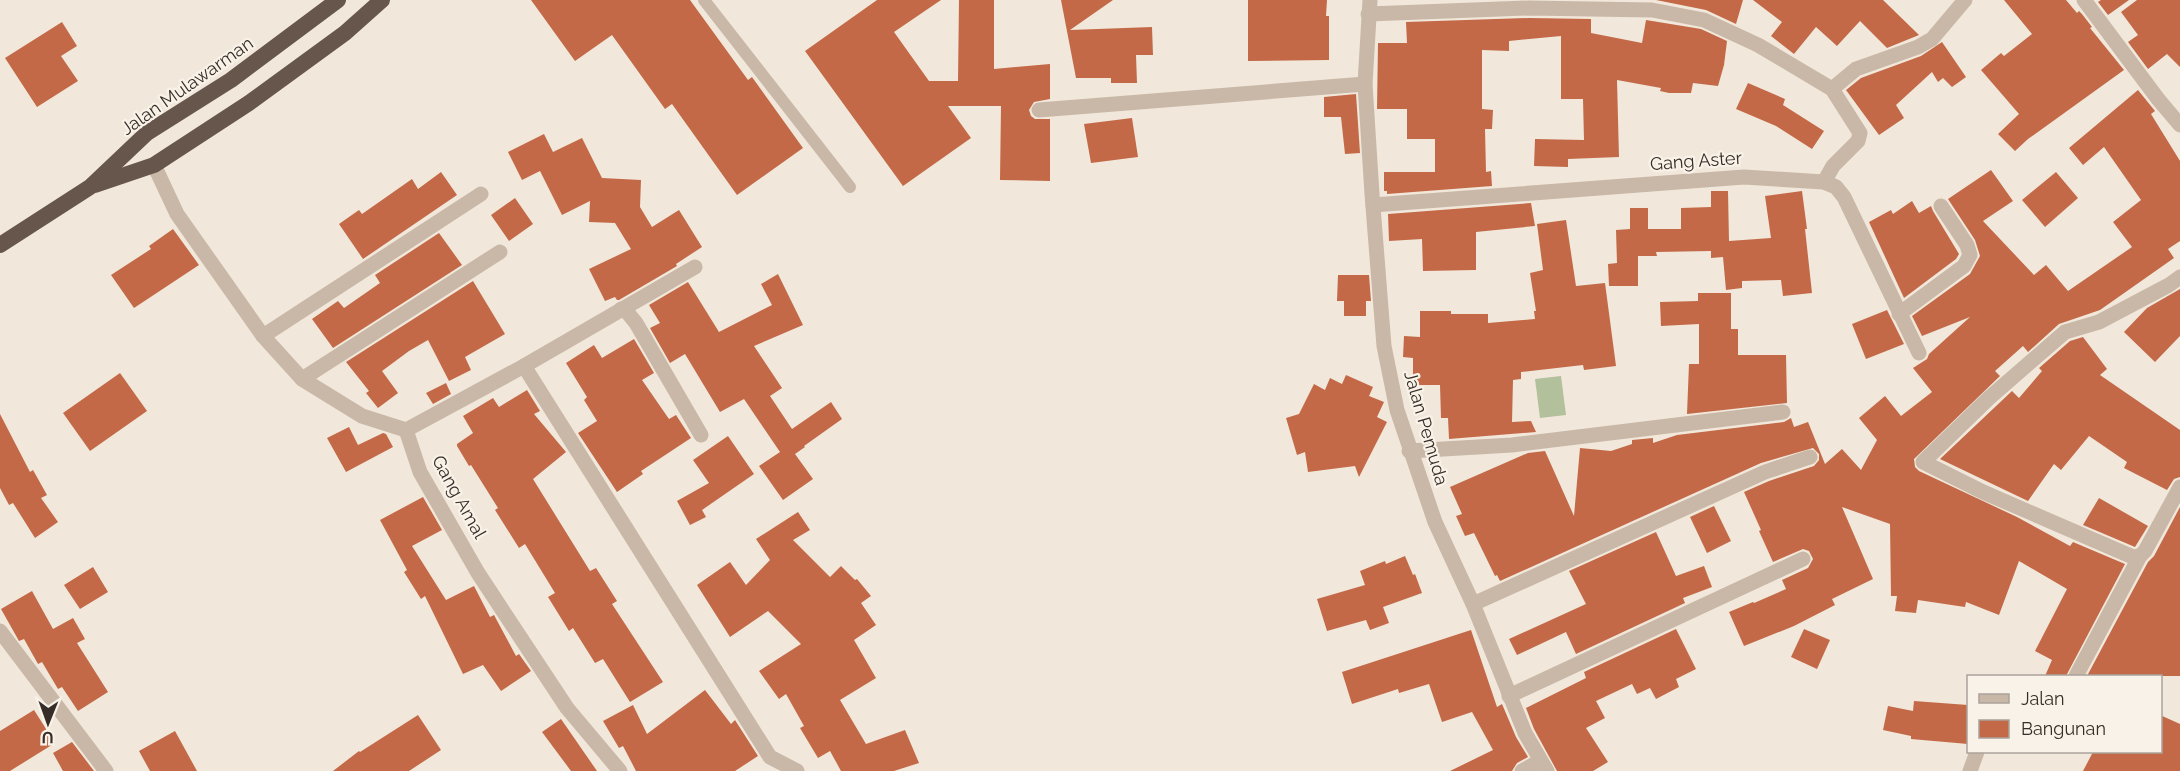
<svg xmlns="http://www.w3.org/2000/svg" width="2180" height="771" viewBox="0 0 2180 771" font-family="Raleway,sans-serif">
<rect width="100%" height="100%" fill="#f1e8db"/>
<path fill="#b3c09c" d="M1561,376L1566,415L1540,418L1535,379Z"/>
<g fill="#c36947">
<path d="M531,0H690L748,80L752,77L803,148L737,195L672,104L665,109L612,35L575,61Z"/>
<path d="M877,0H941L894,32L929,81H958L959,0H994V69L1050,64V99L1034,102L1029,110L1031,116L1035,119H1050V181L1000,180L1001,106H948L971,138L903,186L805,51Z"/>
<path d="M1061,0H1113L1070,30L1152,27L1153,55H1136L1137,83H1111V78H1076Z"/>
<path d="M1248,0H1327L1326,16H1329V60L1248,61Z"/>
<path d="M1656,0H1743L1736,24L1706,10Z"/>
<path d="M1753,0H1883L1919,35L1887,48L1860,21L1837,46L1816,27L1794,54L1771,36L1782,22Z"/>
<path d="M2004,0H2066L2077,13L2079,11L2082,14L2092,27L2090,28L2124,70L2028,139L2015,151L1998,134L2019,114L1981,70L2001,53L2004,56L2032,34Z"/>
<path d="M2101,0H2129L2108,15L2098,2Z"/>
<path d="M2137,0H2180V67L2167,54L2148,69L2128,42L2138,35L2121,12Z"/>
<path d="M1529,18L1591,19V33L1642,43L1646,20L1701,29L1727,41L1724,65L1718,86L1693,83L1691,93H1669L1660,91L1661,88L1617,80L1619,157L1568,159V167L1534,166L1535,139L1584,140L1583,99H1561V36L1509,41V51L1482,50V109L1493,110L1492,129H1485L1486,172L1491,171L1492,186L1387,194V191H1384V172H1435V139H1407V109H1377L1378,43H1407L1406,22Z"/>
<path d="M62,22L77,46L61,56L78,81L37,107L5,58Z"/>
<path d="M1942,42L1966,77L1952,87L1943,78L1938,82L1932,72L1896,105L1904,118L1879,135L1846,90L1861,78L1921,56Z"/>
<path d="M1748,83L1785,99L1783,105L1824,131L1812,149L1776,126L1736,109Z"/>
<path d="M2138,90L2155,111L2151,114L2180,161V241L2168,249L2174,258L2100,310L2059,324L2028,352L2023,346L1995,371L2000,376L1914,459L1915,467L1919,471L2017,517L2070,546L2073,542L2125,564L2066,676H2045L2052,660L2035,651L2067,589L2019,561L1999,615L1966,602L1965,607L1918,600L1916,613L1895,611L1897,596H1891L1890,524L1842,507L1873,579L1832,599L1835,605L1794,626L1744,646L1729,612L1753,602L1754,603L1786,589L1782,580L1808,568L1813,559L1809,551L1803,549L1773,562L1759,531L1761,530L1744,492L1769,481L1814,466L1819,460V454L1813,448L1761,463L1500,581L1497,575L1495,576L1474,533L1465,536L1456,516L1462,514L1450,487L1528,453L1545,451L1574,516L1580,448L1611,451L1632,444V440L1653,438V443L1677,435L1784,422L1791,418L1794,427L1808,422L1825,464L1842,449L1861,470L1877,440L1859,418L1885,396L1901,416L1932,392L1913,368L1927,359L1929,354L1970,317L1922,336L1912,316L1970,274L1980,256L1975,240L1948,199L1991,170L2013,201L1983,221L2034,275L2046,265L2068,291L2132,247L2113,222L2141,200L2104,147L2083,165L2069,148Z"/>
<path d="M1356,94L1360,153L1345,154L1341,117H1324V97Z"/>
<path d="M1132,118L1138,157L1091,163L1084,124Z"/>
<path d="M544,134L553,152L582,138L602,178L641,180L640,207L652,227L679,210L702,247L676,264L677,266L619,300H617L615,297L605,301L589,269L631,249L615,223L589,222L590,201L562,215L540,171L522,180L508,152Z"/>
<path d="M441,172L457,195L363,259L339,224L359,210L362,214L412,179L418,189Z"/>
<path d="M2056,172L2078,198L2045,227L2022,200Z"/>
<path d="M1711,191H1728L1729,241L1771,238L1765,196L1802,191L1807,229H1805L1812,293L1783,296L1781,280L1742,281V288L1726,290L1723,257L1711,258V251L1656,252L1657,256H1638V286H1609L1608,264L1617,263L1616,230L1630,229V208H1648V229H1681V208L1711,207Z"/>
<path d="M515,198L533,224L509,241L491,215Z"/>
<path d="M1912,201L1919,213L1931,206L1933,211L1959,254L1956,259L1904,298L1869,222L1891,210L1893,214Z"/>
<path d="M1531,203L1535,226L1476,232V270L1423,271L1422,239L1389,241L1388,214Z"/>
<path d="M1566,220L1576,286L1605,283L1616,366L1584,370L1583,365L1521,372V379L1513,380L1512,422L1531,421L1536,432L1449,439L1448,418H1441L1440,385H1413V358L1403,357L1404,336L1420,337V311H1451V314H1488V323L1535,319L1534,311H1536L1530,273L1543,270L1537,224Z"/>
<path d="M173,229L199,265L134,308L111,275L151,249L149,246Z"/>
<path d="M439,233L462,265L333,348L312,319L338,301L344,308L380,283L375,275Z"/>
<path d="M778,274L803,325L754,346L782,388L770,396L792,429L831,402L842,419L804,446L805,447L795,454L813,479L783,500L759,466L780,452L744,399L720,412L685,354L670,363L650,328L660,323L649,305L688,282L719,332L772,305L761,284Z"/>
<path d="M1338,275H1369L1371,301H1366V316H1344V301H1337Z"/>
<path d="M473,281L505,334L465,357L471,370L449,381L428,340L409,351L382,371L398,393L378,408L366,393L369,391L346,362Z"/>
<path d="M2180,289V336L2155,362L2124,332L2147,308Z"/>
<path d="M1698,293H1731V329H1738V355H1786L1787,403L1687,414L1689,364H1699V324L1661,326L1660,302L1698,301Z"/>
<path d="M1887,310L1904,344L1866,359L1852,324Z"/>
<path d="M2083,337L2107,369L2100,375L2180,430V477L2174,479L2167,490L2124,468L2127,462L2089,436L2061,470L2054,464L2028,501L1940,459L2012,391L2019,398L2042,371L2039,368L2070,341Z"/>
<path d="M634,339L654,373L642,380L669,419L676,415L691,438L641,471L643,474L617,492L578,433L597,421L584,400L587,397L566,363L594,345L602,358Z"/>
<path d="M120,373L147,411L90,451L63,413Z"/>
<path d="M1346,375L1373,387L1369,396L1384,402L1377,417L1387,422L1359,477L1355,466L1308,472L1305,452L1297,455L1286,418L1299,414L1314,384L1325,390L1330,378L1342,384Z"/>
<path d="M446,383L451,394L433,404L426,393Z"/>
<path d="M527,390L540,411L534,414L566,452L533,479L590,571L596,568L617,601L612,604L663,682L630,702L603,659L595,663L573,628L569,631L548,597L555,593L525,544L519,548L495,510L498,508L471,465L469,466L457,446V444L473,433L463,416L493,398L499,407Z"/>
<path d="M0,414L30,472L33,470L47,495L41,498L58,522L35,538L13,503L9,505L0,488Z"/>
<path d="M349,427L358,445L383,433L386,434L393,447L346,472L327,438Z"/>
<path d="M728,436L754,474L702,510L706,517L690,525L677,501L709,483L693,460Z"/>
<path d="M423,497L442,530L412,546L446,600L474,586L490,617L494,615L516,656L519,654L531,671L501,691L483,665L463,674L425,596L421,599L404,572L407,570L380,520Z"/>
<path d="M2099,498L2148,526L2135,547L2083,525Z"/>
<path d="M1714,506L1731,541L1707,553L1690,517Z"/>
<path d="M2180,507V676H2087L2148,562L2154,556Z"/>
<path d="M798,512L810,530L793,540L830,577L841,566L855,580L857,579L871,596L861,603L876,625L854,640L876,678L840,700L866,744L905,730L919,763L894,771H841L830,751L818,758L800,728L804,726L786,694L779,699L759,671L801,644L768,611L730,637L697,585L730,562L746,585L770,560L756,539Z"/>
<path d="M1656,532L1676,576L1704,566L1712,587L1683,598L1685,603L1576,654L1566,632L1517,655L1509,639L1586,604L1569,571Z"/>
<path d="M1405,556L1413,575L1415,574L1422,593L1383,607L1389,623L1370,630L1366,620L1327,631L1317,599L1365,585L1360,571L1385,561L1386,564Z"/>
<path d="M93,567L108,592L80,609L64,585Z"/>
<path d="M32,591L53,629L73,618L85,639L77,643L108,692L78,711L62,687L58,689L42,662L38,664L24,639L19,641L1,609Z"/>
<path d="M1676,629L1696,669L1676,679L1679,687L1656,699L1650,688L1637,694L1632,684L1596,701L1605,718L1586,728L1608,762L1593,771H1557L1534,729L1526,708L1586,678L1584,672Z"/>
<path d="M1804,629L1830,640L1817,669L1791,657Z"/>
<path d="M1471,630L1497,707L1502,704L1516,737L1528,757L1517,763L1512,771H1450L1493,750L1472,712L1442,722L1429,684L1399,693L1398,689L1352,704L1342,672Z"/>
<path d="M705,690L731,724L735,720L758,756L735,771H636L623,746L619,748L603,721L633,705L647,734Z"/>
<path d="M1914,701L1968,705V744L1911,739V736L1883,730L1888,706L1913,711Z"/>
<path d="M34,710L55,743L10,771H0V731Z"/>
<path d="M418,715L441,750L409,771H333L359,751L360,752Z"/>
<path d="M2160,715L2180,724V771H2083L2093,752H2160Z"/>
<path d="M561,719L597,771H571L542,732Z"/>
<path d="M175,731L197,771H150L139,751Z"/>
<path d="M72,742L94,771H63L53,753Z"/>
</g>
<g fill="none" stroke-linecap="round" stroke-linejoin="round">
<path stroke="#c9b8a7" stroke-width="12" d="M704,0L850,187"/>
<g stroke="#c9b8a7" stroke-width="15">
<path d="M1370,0L1365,84L1372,194L1384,346L1397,410L1435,522L1473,604L1525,733L1547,771"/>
<path d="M2084,0L2158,99L2180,125"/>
<path d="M1368,14L1529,8L1652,10L1704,20L1758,45L1832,89L1860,133L1858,141L1833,166L1824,182"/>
<path d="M1832,89L1856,69L1918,47L1932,39L1965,0"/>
<path d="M1039,110L1365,84"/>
<path d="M154,165L177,214L263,336L302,379L362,416L406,430"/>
<path d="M1373,205L1744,177L1824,182L1836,187L1844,197L1919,353"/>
<path d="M2180,277L2169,285L2099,322L2065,332L1989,398L1923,462L1983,492L2133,557L2140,556L2145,551L2180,487"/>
<path d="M621,309L627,312L636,323L701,435"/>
<path d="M1899,314L1964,266L1970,255L1967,245L1941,206"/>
<path d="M263,336L481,194"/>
<path d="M524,366L770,757L797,771"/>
<path d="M302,379L500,252"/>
<path d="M406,430L420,472L478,573L567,708L620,771"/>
<path d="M406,430L524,366L695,267"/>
<path d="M1409,451L1512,445L1783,412"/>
<path d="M1473,604L1765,472L1810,457"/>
<path d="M0,631L106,771"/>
<path d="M2076,676L2140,556"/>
<path d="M1509,696L1803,559"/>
<path d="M1522,771L1540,761"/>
<path d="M1970,771L1977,752"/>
</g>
<g stroke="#67564c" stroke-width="16">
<path d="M95,185L154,165L249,103L345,33L382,0"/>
<path d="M0,245L90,187L147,133L231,80L338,0"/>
</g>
</g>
<g text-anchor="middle" stroke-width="4.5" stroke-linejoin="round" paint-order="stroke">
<g font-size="18" fill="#362d28" stroke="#f9f2e8">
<text transform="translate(187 86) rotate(-35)" y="6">Jalan Mulawarman</text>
<text transform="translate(1696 161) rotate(-4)" y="6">Gang Aster</text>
<text transform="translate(1426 428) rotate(74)" y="6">Jalan Pemuda</text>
<text transform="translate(459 497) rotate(61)" y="6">Gang Amal</text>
</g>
</g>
<rect x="1967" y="675" width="195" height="78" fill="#f9f2e8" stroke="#aba39b" stroke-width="1.5"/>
<rect x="1979" y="694" width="30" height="9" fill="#c9b8a7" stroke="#aba39b" stroke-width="1.5"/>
<text x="2021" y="705" font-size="18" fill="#362d28">Jalan</text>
<rect x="1979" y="720" width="30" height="18" fill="#c36947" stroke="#aba39b" stroke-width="1.5"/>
<text x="2021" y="735" font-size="18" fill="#362d28">Bangunan</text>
<g transform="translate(48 723) rotate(181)" stroke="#f9f2e8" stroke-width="4.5" paint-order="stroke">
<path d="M0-4.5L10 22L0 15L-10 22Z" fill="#362d28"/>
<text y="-9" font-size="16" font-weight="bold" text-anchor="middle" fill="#362d28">U</text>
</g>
</svg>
